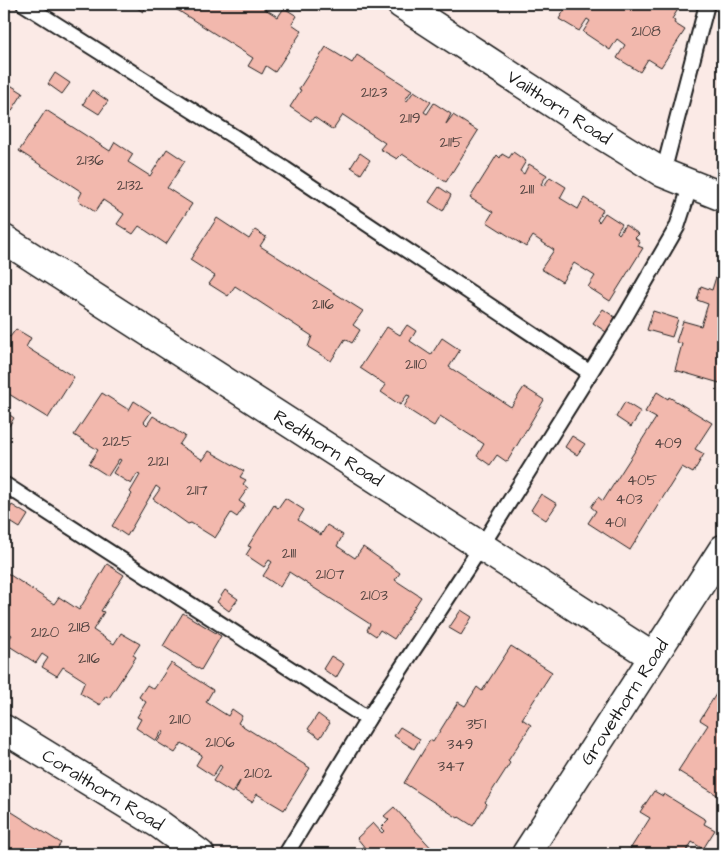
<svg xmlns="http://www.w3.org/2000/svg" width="727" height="858" viewBox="0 0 727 858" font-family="'Architects Daughter',sans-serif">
<rect width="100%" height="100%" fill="#fbeae6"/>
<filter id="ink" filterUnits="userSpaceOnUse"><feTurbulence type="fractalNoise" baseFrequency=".02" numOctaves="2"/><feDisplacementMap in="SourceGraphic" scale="10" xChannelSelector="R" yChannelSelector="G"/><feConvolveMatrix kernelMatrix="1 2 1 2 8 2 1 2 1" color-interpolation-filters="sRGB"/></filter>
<g filter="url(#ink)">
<g fill="#f2b8ad" stroke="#1c1c1c">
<path d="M131,4H148L143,12Z"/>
<path d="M168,4H257L278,17L284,8L297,16L292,24L302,31L275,72L266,66L262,74L248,66L253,58Z"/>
<path d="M563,4H676L680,6L672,19L675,21L674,23L685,30L661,67L648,59L640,72L617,58L625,45L617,39L610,50L583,32L590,21L587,19L579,31L559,19L565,9L562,6Z"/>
<path d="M326,47L352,63L357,55L412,90L405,100L407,101L414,91L431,102L424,112L427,114L434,103L451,114L446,124L453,115L478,131L446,182L402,154L397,159L380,149L385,143L343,115L333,130L314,117L311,121L290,107L301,90L299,89Z"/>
<path d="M55,73L70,83L62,94L48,84Z"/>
<path d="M4,81L23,93L4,123Z"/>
<path d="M92,90L108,101L99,114L83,104Z"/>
<path d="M46,110L110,151L115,142L133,154L128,162L150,176L167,149L185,161L167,188L192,204L166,244L139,226L133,234L117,224L124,214L103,200L95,212L78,200L82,192L19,151Z"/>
<path d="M513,152L526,161L520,171L524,174L529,164L547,175L541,184L544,186L550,177L566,187L560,198L578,209L584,198L603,210L597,220L599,222L605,213L622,224L617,232L619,234L625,225L639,234L635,238L640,242L638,246L643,248L610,301L588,287L595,276L574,263L562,282L541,269L554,250L533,236L526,247L487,222L493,212L470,198L497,155L500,158L502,154L509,158Z"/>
<path d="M360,153L370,160L361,174L351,167Z"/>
<path d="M439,187L451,195L443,211L429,202Z"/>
<path d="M217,218L249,239L255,230L266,237L260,246L363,311L353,325L360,330L352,343L345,339L331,361L308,347L312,336L235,286L228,296L209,284L215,276L190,260Z"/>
<path d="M716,277L723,279V384L675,370L682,344L676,342L683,321L701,326L708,304L697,300L701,286L712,290Z"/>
<path d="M603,309L616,318L606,332L593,323Z"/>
<path d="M653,311L678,319L672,337L647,330Z"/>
<path d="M407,325L416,331L410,341L431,355L442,338L460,350L449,367L511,407L524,387L544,400L507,462L497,455L490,465L477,456L484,444L440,416L434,426L404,407L410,396L407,395L400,405L381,392L386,385L360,368L387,327L400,335Z"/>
<path d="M16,329L31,338L26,347L74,377L48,418L4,391V333L10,337Z"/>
<path d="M657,392L668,399L669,397L712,423L695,449L704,454L693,473L682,467L630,550L588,523L596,511L591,507L598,497L603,501L656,418L645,412Z"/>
<path d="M102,393L129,410L134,401L151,412L144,422L147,425L153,416L185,436L179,445L203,460L209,451L244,471L240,477L246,480L243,484L248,488L239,501L245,505L237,517L231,513L215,538L191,523L188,524L153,499L160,489L156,486L127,536L112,526L132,494L130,492L140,475L137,474L131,484L113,473L121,460L119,459L108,476L89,464L98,450L74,435Z"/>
<path d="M625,402L641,412L631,427L616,417Z"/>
<path d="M4,411L14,418L4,434Z"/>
<path d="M572,436L585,444L577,455L565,447Z"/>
<path d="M541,494L557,504L546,520L531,510Z"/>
<path d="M285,498L304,510L298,520L321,535L327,525L343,535L337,546L355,558L363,547L400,573L395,580L421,597L394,639L380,630L376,636L367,630L370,624L289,572L280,587L263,576L272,562L269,560L264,567L246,555L251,547L248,546L274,505L278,508Z"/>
<path d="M12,505L28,515L20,528L4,518Z"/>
<path d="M107,564L124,575L101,611L104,612L93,630L114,644L121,633L140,644L133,655L136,657L109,698L106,696L100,705L80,693L85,681L63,667L57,676L42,667L48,658L42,654L36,663L6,644L12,635L4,630V571L54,604L59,597L79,610Z"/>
<path d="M225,590L238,599L229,611L217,602Z"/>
<path d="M461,610L472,617L461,635L449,628Z"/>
<path d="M183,613L221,636L201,670L163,646Z"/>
<path d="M511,646L552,672L522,719L531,725L508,761L510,763L485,802L487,804L473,826L459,817L458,818L404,783L430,740L433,742L458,702L465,706L477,687L482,691Z"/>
<path d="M331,656L344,664L336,678L323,669Z"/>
<path d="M171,663L213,690L206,702L228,716L232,709L242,716L238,723L310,768L284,810L257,794L252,802L235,792L240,781L232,793L213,781L222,767L220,765L213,776L196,765L202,755L182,743L175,753L157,742L164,732L162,731L156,741L136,728L141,719L137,717L146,702L139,697L147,685L154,689Z"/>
<path d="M721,686L723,688L722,798L678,771L708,725L700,720Z"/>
<path d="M318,714L330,723L320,738L308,729Z"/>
<path d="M400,727L420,739L414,749L394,736Z"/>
<path d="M654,791L663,796L664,794L706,820L704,824L715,830L703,849L692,842L685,854H627L650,818L640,812Z"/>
<path d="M4,807L61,843L54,853L56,854H4Z"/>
<path d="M394,807L435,852L433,854H360L366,849L357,838L373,823L382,833L384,831L381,828L389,820L384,816Z"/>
</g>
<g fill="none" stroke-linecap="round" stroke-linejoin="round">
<g stroke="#1c1c1c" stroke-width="18">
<g id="service">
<path d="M24,4L285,169L589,372"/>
<path d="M663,173L707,4"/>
<path d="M4,484L368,719"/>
<path d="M286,854L368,719L481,547L625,317L677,227L691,184"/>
</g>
</g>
<g stroke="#1c1c1c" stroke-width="31">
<g id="minor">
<path id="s1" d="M401,4L600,134L663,173L723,197"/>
<path id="s2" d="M4,239L653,657"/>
<path id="s3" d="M4,729L159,824L200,854"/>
<path id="s4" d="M526,854L723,549"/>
</g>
</g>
<use href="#service" stroke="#fff" stroke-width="14"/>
<use href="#minor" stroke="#fff" stroke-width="28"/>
</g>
</g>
<g text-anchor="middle" stroke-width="4" stroke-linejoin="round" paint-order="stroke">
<g font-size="15" fill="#524340">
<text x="646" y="36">2108</text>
<text x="374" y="97">2123</text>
<text x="410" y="123">2119</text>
<text x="451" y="147">2115</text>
<text x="90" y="165">2136</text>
<text x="130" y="190">2132</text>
<text x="527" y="194">2111</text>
<text x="323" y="309">2116</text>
<text x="416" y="369">2110</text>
<text x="117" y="446">2125</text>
<text x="668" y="448">409</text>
<text x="158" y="466">2121</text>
<text x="642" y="485">405</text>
<text x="197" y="495">2117</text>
<text x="629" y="504">403</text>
<text x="615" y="527">401</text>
<text x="289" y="558">2111</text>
<text x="330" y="579">2107</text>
<text x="374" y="600">2103</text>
<text x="79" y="632">2118</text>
<text x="45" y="637">2120</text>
<text x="89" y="663">2116</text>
<text x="180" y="724">2110</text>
<text x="476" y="729">351</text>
<text x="220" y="747">2106</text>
<text x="460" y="749">349</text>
<text x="451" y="771">347</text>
<text x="258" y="778">2102</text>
</g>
<g font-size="18" fill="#1c1c1c" stroke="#fff">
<text dy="6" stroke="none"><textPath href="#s1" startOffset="189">Vailthorn Road</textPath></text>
<text dy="6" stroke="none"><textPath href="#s2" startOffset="386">Redthorn Road</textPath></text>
<text dy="6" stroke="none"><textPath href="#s4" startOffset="181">Grovethorn Road</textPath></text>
<text dy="6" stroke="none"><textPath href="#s3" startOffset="116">Coralthorn Road</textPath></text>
</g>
</g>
<rect width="727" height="858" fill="none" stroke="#fff" stroke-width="20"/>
<rect x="10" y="10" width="707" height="838" fill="none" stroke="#1c1c1c" stroke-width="2" filter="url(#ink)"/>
</svg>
